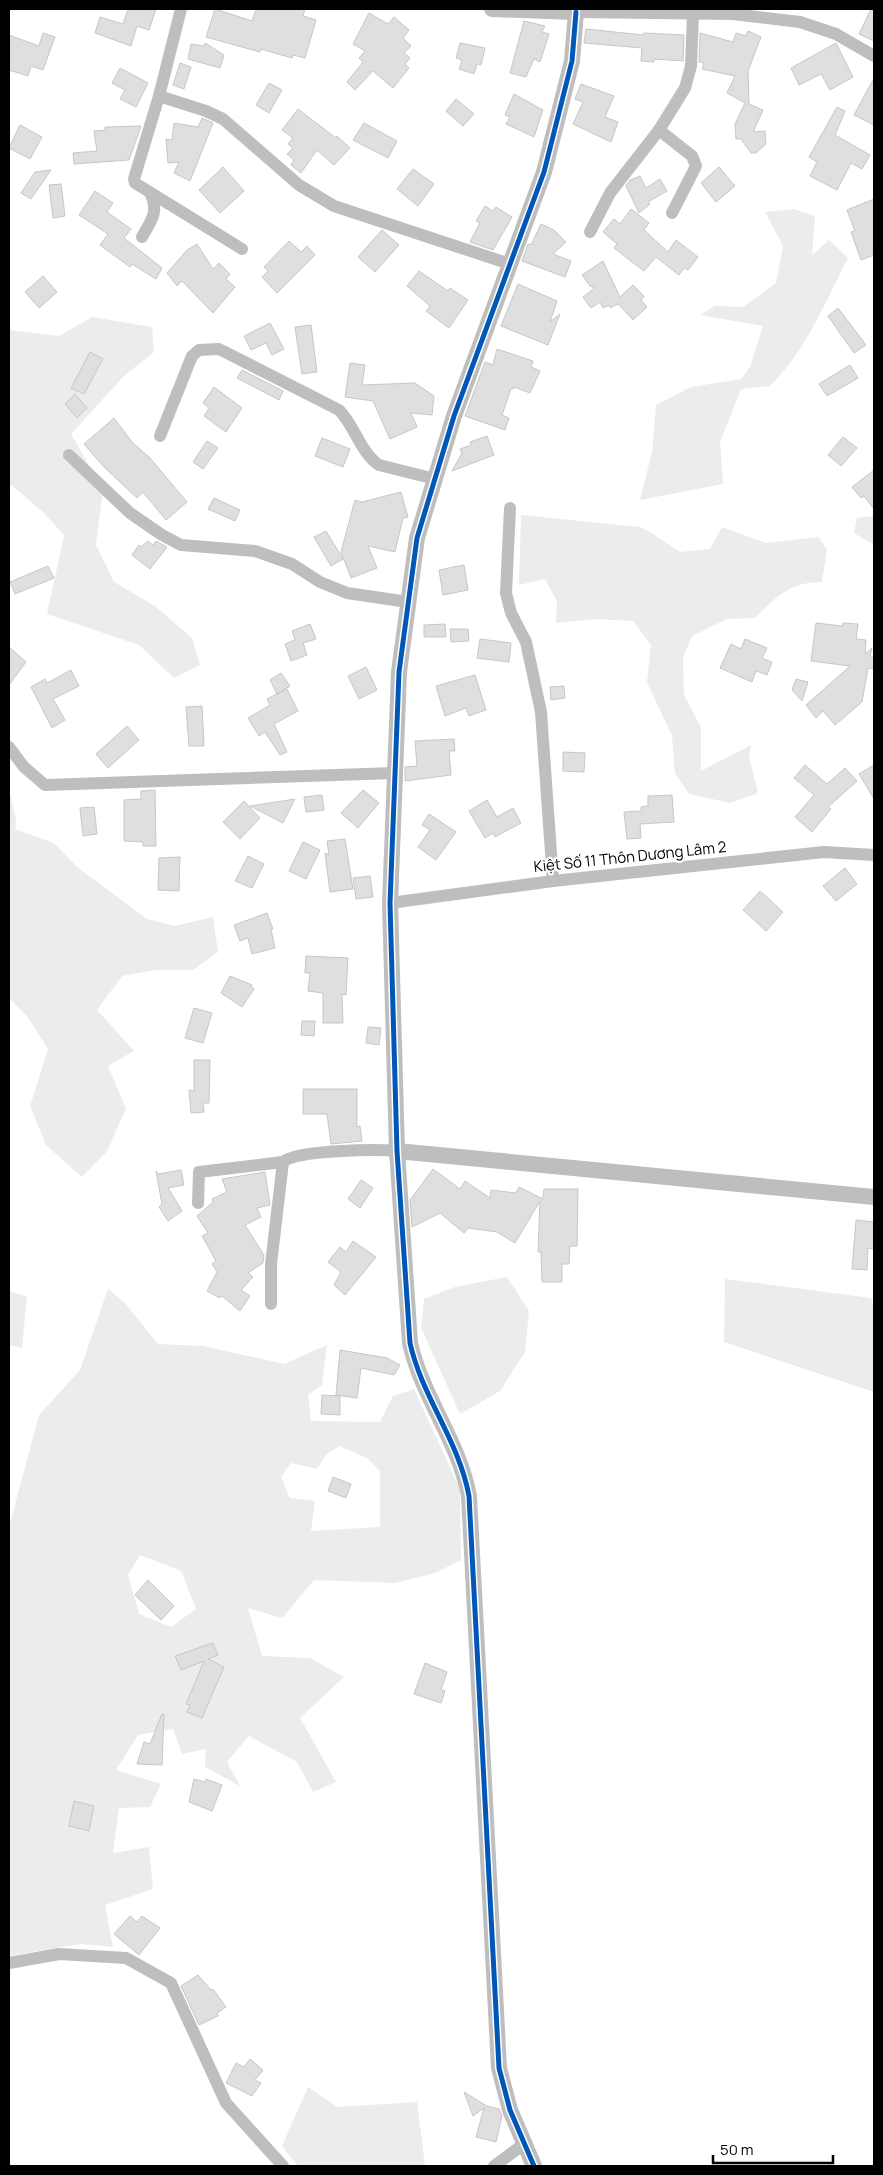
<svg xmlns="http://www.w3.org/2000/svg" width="883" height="2175" viewBox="0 0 883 2175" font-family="Manrope,sans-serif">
<rect width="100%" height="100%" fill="#fff"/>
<g fill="#ececec" fill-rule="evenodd">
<path d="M794,209L815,216L812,255L829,240L848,258C825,302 806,351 770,386L741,389L720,442L723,484L640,500L652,452L656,405L691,387L741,379L750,367L763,326L700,315L715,306L743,307L776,283L783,246L765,212Z"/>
<path d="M92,317L152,327L154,352L124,376L71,434L103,490L96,545L114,582L155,606L192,638L200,665L174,678L139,645L47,614L64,535L44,513L9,483V330L59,336Z"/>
<path d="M521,515L639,527L650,532L680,552L710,549L722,527L766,543L818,537L827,549L822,582C790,582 777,596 755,618L727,619L692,636L683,657L684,695L701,727V771L751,745L749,757L758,793L730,803L689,794L675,773L672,736L647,682L651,645L633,621L595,619L556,623L557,601L545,579L519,585Z"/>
<path d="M874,516V545L854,533L857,518Z"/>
<path d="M9,789L16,819L15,829L54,843L77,867L147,919L175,926L213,917L218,952L193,970H155L122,976L97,1010L134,1051L108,1066L126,1109L107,1151L82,1177L46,1145L30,1106L48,1049L27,1016L9,998Z"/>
<path d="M507,1277L529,1311L525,1352L500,1391L460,1414L421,1328L424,1299L455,1287Z"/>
<path d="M725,1279L871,1298L874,1307V1392L724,1342Z"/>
<path d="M108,1289L125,1303L158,1344L203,1346L284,1364L327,1345L322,1385L308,1395L311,1421L380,1422L393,1396L414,1389L460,1489L461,1560L435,1573L395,1583L314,1580L282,1618L248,1608L262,1656L310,1658L344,1677L300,1718L336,1782L313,1792L297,1762L249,1736L227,1762L240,1786L205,1767L206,1749L182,1754L173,1729L138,1735L116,1770L161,1784L150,1807L119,1808L113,1853L149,1847L153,1889L105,1905L113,1947L80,1944L9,1956V1527L39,1415L80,1370ZM339,1446L367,1458L380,1471V1527L311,1531L315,1501L290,1498L281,1477L291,1463L317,1469L326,1455ZM140,1555L181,1571L196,1609L171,1627L139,1614L128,1575Z"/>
<path d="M9,1291L27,1297L22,1348L9,1345Z"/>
<path d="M308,2087L337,2107L417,2102L425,2166H298L282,2146Z"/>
</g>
<g fill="#dfdfdf" stroke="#c7c7c7">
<path d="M128,9H156L149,30L137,26L131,46L95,33L100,17L123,24Z"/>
<path d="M215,9L252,21L256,9H305L303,16L316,20L305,58L293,55L292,58L261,49L260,52L206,37Z"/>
<path d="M871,9H874V41L859,34Z"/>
<path d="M369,13L388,24L394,17L409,30L403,38L411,46L404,53L410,58L405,64L409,68L393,88L373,71L355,90L347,82L363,62L359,58L365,51L353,44Z"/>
<path d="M524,21L545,26L542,32L549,34L540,62L534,59L526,77L510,73Z"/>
<path d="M586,29L643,35L644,33L684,35L683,61L654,59V62L641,61L642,48L584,43Z"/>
<path d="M748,31L761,37L748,71L749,104L763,110L753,132L765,131L766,144L756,153H751L741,139H736L735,124L745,103L727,93L735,76L702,69L704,63L699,62L700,33L733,42L736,33L746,36Z"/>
<path d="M43,33L55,37L43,70L31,66L28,76L9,70V35L39,46Z"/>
<path d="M205,43L224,55L220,68L188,59L191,44L204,46Z"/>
<path d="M460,43L485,48L481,65L477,64L474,74L459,69L462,60L456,58Z"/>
<path d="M836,43L853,77L830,90L821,74L799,85L791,68Z"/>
<path d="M180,63L191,67L184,89L173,85Z"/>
<path d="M120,68L148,83L136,107L120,99L125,90L112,83Z"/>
<path d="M874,78V125L854,115Z"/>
<path d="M269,83L282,90L269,113L256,105Z"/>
<path d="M581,84L614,96L605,117L618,122L611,142L573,124L583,102L575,99Z"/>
<path d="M514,94L543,110L534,137L506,124L510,117L505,115Z"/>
<path d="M456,99L474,114L463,126L446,111Z"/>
<path d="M837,107L845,111L835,135L870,155L862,169L851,163L837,190L810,176L817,162L809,157Z"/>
<path d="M298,109L336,138L337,136L350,148L334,165L317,150L301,173L291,165L294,160L287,154L293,148L288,144L293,138L282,130Z"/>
<path d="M202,118L213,123L190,181L174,173L179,162L168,163L166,139L172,140L174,123L198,127Z"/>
<path d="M364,123L397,141L388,158L353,140Z"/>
<path d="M20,125L42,137L30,159L9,148Z"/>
<path d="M141,126L129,160L74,164L73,153L97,151L94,131L105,130V127Z"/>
<path d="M223,167L244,191L220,213L199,190Z"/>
<path d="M719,167L735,186L716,202L701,183Z"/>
<path d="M413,169L434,184L418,206L397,189Z"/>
<path d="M51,170L31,199L21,193L35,172Z"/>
<path d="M640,176L646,188L660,179L667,191L648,202L650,204L639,213L626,186L630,180Z"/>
<path d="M61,184L65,216L53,218L49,185Z"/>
<path d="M95,191L113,203L107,212L131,229L124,238L162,268L156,279L132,264L130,267L100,245L108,234L79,215Z"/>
<path d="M874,199V255L861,260L851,232L855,231L847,210Z"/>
<path d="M485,206L493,211L496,207L512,217L493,250L470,242L480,223L476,221Z"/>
<path d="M631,209L649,223L644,230L668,252L676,240L698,257L688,270L684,268L679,275L656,257L644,271L614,248L617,244L603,232L614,219L620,224Z"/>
<path d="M541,224L554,230L566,242L553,254L571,261L565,277L522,261L528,244L531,245Z"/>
<path d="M382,230L399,245L375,272L358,257Z"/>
<path d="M289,241L301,252L307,246L315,255L277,293L262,277L268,271L264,267Z"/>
<path d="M197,244L213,269L219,263L230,274L226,279L235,287L213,313L182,281L177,286L167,273L187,250Z"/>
<path d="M603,261L620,297L633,285L644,296L641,300L647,307L633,320L618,304L610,308L609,305L603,308L600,302L591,308L583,297L595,288L590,286L582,275Z"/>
<path d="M419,271L448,291L450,288L468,300L449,328L426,311L430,306L407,286Z"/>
<path d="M43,276L57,292L39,308L25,292Z"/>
<path d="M518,284L557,301L550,322L560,314L548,345L501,326Z"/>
<path d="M838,308L866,345L854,353L828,316Z"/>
<path d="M270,323L284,349L272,355L266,343L251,350L244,336Z"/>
<path d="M311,325L317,372L302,374L295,327Z"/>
<path d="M497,349L533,361L531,367L540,371L530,393L514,387L513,389H511L502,415L509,418L505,430L465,416L485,362L493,365Z"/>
<path d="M90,352L103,359L84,394L71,388Z"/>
<path d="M350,363L365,365L362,385L415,383L434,396L432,415L411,413L417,427L390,439L373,401L345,397Z"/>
<path d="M850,365L858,378L827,396L819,384Z"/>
<path d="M242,370L283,391L279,400L237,378Z"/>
<path d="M214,387L242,408L226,432L204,416L209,408L203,403Z"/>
<path d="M75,394L87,408L77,418L65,404Z"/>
<path d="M114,418L132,442L150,458L187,502L166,520L143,492L137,498L104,467L84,444Z"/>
<path d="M487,436L494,455L452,471L462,453L460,449L471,445L470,442Z"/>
<path d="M843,437L857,448L841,466L828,455Z"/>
<path d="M322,438L350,449L343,467L315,456Z"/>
<path d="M207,441L218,448L203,469L193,462Z"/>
<path d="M874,470V509L864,496L861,498L852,487Z"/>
<path d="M401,492L408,517L403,518L395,552L368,546L377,568L351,578L341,552L355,500L362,502Z"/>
<path d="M214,498L240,510L235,521L208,509Z"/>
<path d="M326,531L343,559L331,566L314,537Z"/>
<path d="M148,541L153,545L156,541L167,547L150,569L132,555L139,545L141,547Z"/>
<path d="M464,565L468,590L443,595L439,570Z"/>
<path d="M48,566L54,578L15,594L10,582Z"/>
<path d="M816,623L842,626L843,623L858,624L856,639L866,640L865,654L872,648L870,657L874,658V669L868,668L862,702L835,725L823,711L816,718L806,705L850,666L811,661Z"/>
<path d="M310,624L316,639L303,643L307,655L291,661L285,644L295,640L292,631Z"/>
<path d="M445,624L446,637H424V625Z"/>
<path d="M450,629H468L469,641L451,642Z"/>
<path d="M480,639L511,643L509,662L477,658Z"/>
<path d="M745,639L767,648L762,658L772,662L767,675L756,671L752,682L720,668L731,644L741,649Z"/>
<path d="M9,647L26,662L9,685Z"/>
<path d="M366,667L377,690L359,699L348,676Z"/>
<path d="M71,670L79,686L53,699L65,720L52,728L31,687L45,679L47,683Z"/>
<path d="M281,673L290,686L277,694L270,680Z"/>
<path d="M475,675L486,710L469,716L466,708L445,716L436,686Z"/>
<path d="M796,679L808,682L802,701L792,690Z"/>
<path d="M564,686L565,698L551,700L550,687Z"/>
<path d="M287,689L298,711L274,724L287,752L280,755L265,732L259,736L248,718L270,705L267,699Z"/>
<path d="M202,706L204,746H189L186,707Z"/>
<path d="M127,726L139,740L108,768L96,754Z"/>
<path d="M454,739L455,751H449L451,775L405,781V767L417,766L415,741Z"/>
<path d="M563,752L585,753L584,772L563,771Z"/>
<path d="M805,765L827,784L845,768L857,781L828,807L831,809L812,832L795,817L814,795L794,778Z"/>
<path d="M874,765V799L859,774Z"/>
<path d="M155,790L156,846H143V842L124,841V800L141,799V791Z"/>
<path d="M363,790L379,803L358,828L341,813Z"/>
<path d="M322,795L324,810L306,812L304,797Z"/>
<path d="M672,795L674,822L640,824L641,838L627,839L624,812L641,811V807L648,806V796Z"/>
<path d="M295,799L283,823L250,806Z"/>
<path d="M487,800L497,817L513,808L521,823L495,837L493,833L485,838L469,811Z"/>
<path d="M244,801L260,818L240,839L223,822Z"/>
<path d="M94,807L97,834L83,836L80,808Z"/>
<path d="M429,814L456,832L436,860L418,847L430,830L422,825Z"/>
<path d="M345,839L353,889L330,892L325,853L329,855L327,841Z"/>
<path d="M303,842L320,850L306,879L289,871Z"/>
<path d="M248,856L264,864L252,888L235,881Z"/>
<path d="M180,857L179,891L158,890L159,858Z"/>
<path d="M845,868L857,884L836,901L823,886Z"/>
<path d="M370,876L373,897L356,899L353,878Z"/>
<path d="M760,891L783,912L766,931L743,910Z"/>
<path d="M267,913L273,929H271L275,948L252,954L248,938L240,941L234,925Z"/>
<path d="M306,956L348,958L346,995L342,994L343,1023H323V993L308,991L310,973H305Z"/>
<path d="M230,976L252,985L251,987L254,989L242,1007L221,993Z"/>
<path d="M194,1008L212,1013L203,1043L185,1038Z"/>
<path d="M302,1021H315L314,1036L301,1035Z"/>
<path d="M368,1027L381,1028L379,1045L366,1043Z"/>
<path d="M194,1060H210L209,1103H203L204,1112L191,1113L189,1090L194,1091Z"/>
<path d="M303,1089H357V1127L360,1126L362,1141L331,1144L327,1114H303Z"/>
<path d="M433,1169L460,1189L465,1181L490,1198L491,1190L516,1193L519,1187L543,1199L544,1189H578L577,1246H570L569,1264H562V1282H542L541,1252H538L540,1201L515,1243L497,1232L468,1228L464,1233L440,1213L412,1227L410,1200Z"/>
<path d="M181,1170L184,1185L168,1188L182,1211L168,1221L159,1207L162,1204L156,1171L158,1174Z"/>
<path d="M265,1172L270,1205L257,1208L261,1217L245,1225L264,1255L263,1263L248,1273L253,1277L241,1290L250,1296L240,1311L222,1296L220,1298L207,1291L217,1272L212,1264L216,1261L202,1236L208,1233L197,1216L213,1202L212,1199L227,1192L222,1179Z"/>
<path d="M361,1180L373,1188L360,1208L348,1199Z"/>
<path d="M856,1220L874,1222V1249L868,1248L867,1270L852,1269Z"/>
<path d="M353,1241L376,1257L345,1295L334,1285L341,1272L328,1262L340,1247L346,1252Z"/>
<path d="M340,1350L387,1358L400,1365L394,1375L361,1368L357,1398L336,1395Z"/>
<path d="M322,1395L340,1396V1415L321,1414Z"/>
<path d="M333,1477L351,1484L346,1498L328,1491Z"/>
<path d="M148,1580L174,1606L161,1620L135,1595Z"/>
<path d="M213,1643L218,1655L208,1659L224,1667L202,1718L187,1712L190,1705L186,1704L204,1661L181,1670L175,1656Z"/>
<path d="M425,1663L447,1672L441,1690L445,1691L441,1703L414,1694Z"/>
<path d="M162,1714H164L162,1765L137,1764L144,1742L150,1744Z"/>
<path d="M194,1779L205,1782L206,1779L222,1785L212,1811L189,1802Z"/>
<path d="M74,1801L94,1806L89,1831L69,1826Z"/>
<path d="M130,1916L137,1922L142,1916L160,1928L139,1955L114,1934Z"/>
<path d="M198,1975L211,1990L213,1989L226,2007L217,2013L218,2016L199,2025L181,1986Z"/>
<path d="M250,2059L263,2070L255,2080L261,2083L252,2096L226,2083L236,2063L244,2067Z"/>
<path d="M464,2092L487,2106L499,2109L502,2116L496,2142L476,2137L484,2108L473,2116Z"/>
</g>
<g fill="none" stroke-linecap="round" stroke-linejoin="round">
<g stroke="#bebebe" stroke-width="12">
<path d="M181,9L159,96L134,179L135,183L242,249"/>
<path d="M576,12L733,14L800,22L836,34L874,56"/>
<path d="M159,96L206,111L223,119L299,185L334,206L510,264"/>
<path d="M659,130L692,156L696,166L672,213"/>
<path d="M590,232L610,193L659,130L685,88L691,66L693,14"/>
<path d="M142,237C151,221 159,212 151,195"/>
<path d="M160,436L192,356L199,350L219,349L339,410C355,426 360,452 379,465L435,479"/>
<path d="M69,455L130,513L162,535L181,545L255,551L292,564L320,582L347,593L408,602"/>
<path d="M510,508L506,593L511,613L526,642L541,712L553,881"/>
<path d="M9,747L24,767L45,785L395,773"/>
<path d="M390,903L553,881L824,852L874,855"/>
<path d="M198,1203L199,1172L283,1162"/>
<path d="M271,1304V1264L283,1162C296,1150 377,1149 397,1151"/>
<path d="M9,1963L59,1954L126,1958L171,1983L226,2103L283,2166"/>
<path d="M494,2166L524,2144"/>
</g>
<g stroke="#bebebe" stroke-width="16">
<path d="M492,9L576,12L572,61L544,172L454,416L417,538L399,672L390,903L397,1151L410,1343C422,1397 459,1441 469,1496L499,2068L510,2110L534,2166"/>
<path d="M397,1151L874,1197"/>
</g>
<g stroke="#fff" stroke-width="8">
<path id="cycleway" d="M534,2166L510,2110L499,2068L469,1496C459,1441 422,1397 410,1343L397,1151L390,903L399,672L417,538L454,416L544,172L572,61L576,12"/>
</g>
<use href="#cycleway" stroke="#0057b8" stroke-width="5"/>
</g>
<g text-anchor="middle" stroke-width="4.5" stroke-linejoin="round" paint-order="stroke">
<g font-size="15" fill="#000" stroke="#fff">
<text transform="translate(630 857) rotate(-6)" y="5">Kiệt Số 11 Thôn Dương Lâm 2</text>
</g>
</g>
<rect width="883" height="2175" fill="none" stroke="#000000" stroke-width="20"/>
<path d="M713 2155v8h120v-8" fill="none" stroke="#000000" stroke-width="2.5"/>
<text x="720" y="2155" font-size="15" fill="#000000" stroke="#ffffff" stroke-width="4" paint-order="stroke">50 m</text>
</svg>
